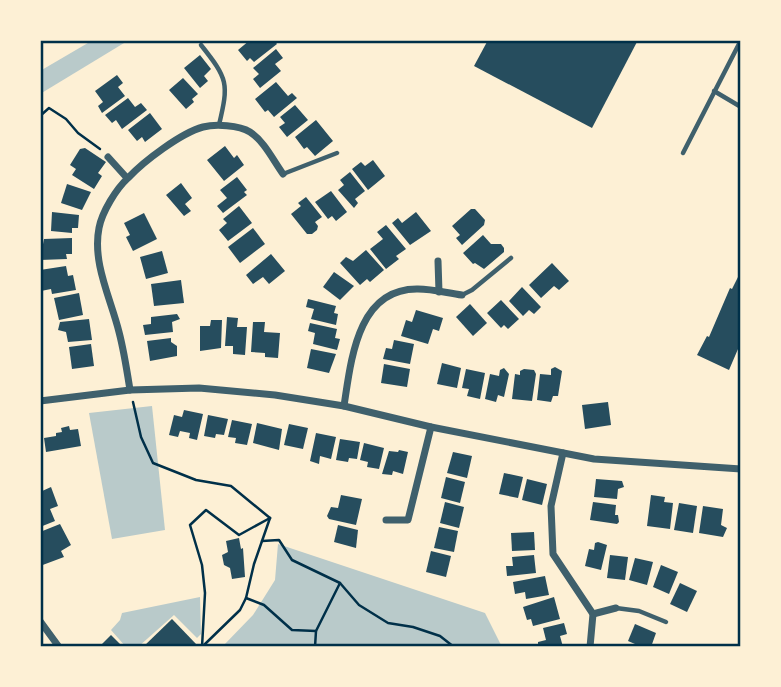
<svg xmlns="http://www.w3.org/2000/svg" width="781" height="687" viewBox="0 0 781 687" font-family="Quicksand,sans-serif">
<rect width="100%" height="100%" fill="#fdf0d5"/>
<g fill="#b9caca">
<path d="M93,40H129L40,94V71Z"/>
<path d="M152,406L165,530L112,539L89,413Z"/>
<path d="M278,544L485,613L502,647H222L253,615L275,580Z"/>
<path d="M200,597L201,634L197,638L174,615L138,647H126L111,630L120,620L122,613Z"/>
</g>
<g fill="#264d5e">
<path d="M250,40H274L277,44L254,62L250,58L247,61L238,50Z"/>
<path d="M488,40H638L592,128L474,66Z"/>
<path d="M276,49L283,58L275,64L281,71L260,88L253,79L259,74L253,68Z"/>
<path d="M200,55L211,69L204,76L208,81L200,88L184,68Z"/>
<path d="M117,75L123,83L118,87L125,96L102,113L98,106L103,102L95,91Z"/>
<path d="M183,78L198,94L192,99L194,102L186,109L169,90Z"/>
<path d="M276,82L288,96L292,93L297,98L274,117L268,110L265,112L255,99Z"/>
<path d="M128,98L135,107L141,103L147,110L122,129L116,120L112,123L105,115Z"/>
<path d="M295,105L308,120L287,137L279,127L285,123L280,117Z"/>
<path d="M150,113L162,129L145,142L142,137L137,141L128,130Z"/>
<path d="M316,120L333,141L315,156L307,147L304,149L295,137Z"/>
<path d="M225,146L234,158L237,155L244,165L224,181L207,160Z"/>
<path d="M85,148L106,162L98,173L102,176L94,189L72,175L76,169L70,165L80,149Z"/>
<path d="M373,160L385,176L368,190L352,169L361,162L365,166Z"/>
<path d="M350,172L365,191L355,199L358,203L354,208L338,190L344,185L340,180Z"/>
<path d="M237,177L247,190L244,192L247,195L223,213L217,206L227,198L220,190Z"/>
<path d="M181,183L192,198L185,204L191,211L184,216L166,195Z"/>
<path d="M67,184L91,192L82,210L61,203Z"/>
<path d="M331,191L347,212L336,221L332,216L328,219L315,202Z"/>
<path d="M306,197L322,217L315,222L318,226L317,230L312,234H307L291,214L301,206L298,203Z"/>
<path d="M239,206L252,223L228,241L219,230L227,223L223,219Z"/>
<path d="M471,209H475L485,220L484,225L462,245L456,238L460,235L452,226Z"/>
<path d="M52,212L79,215L78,228H72V233L51,231Z"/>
<path d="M416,212L431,231L410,245L392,223L398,218L402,223Z"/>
<path d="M144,213L157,239L133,251L126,237L130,235L124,223Z"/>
<path d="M386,225L406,249L396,256L399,259L386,269L370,249L383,239L377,232Z"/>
<path d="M253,228L265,244L240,263L228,247Z"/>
<path d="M483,235L491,244H501L504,248V252L484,269L475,263L473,264L463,253Z"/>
<path d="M72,238V254H66L67,259L40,260L44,239Z"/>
<path d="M366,250L384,270L370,282L367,279L360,285L340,263L346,257L353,261Z"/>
<path d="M162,251L168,273L146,279L140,257Z"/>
<path d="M271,254L285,271L269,284L263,277L253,284L246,275Z"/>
<path d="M552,263L569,281L559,290L554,286L541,298L529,285Z"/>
<path d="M66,266L68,276L73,275L76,290L52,294L51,289L41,291L40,270Z"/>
<path d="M741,271V342L729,370L697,355L707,336L709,337L730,288L732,289Z"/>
<path d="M334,272L354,286L340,300L323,287Z"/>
<path d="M181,280L184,303L154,306L151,284Z"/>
<path d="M522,287L541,307L534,314L529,310L523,316L509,301Z"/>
<path d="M79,293L83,315L59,320L54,298Z"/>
<path d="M308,299L336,306L334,313L338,314L336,325L311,319L314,309L306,307Z"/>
<path d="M501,300L519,319L508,329L504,325L501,328L487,313Z"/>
<path d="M470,304L487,323L473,336L456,317Z"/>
<path d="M416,310L443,318L439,331L433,329L428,344L401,336L406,320L412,322Z"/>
<path d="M177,314L180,319L172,322L173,332L145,335L143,325L151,324V317Z"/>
<path d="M227,317L238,318L237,327H247L245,355L233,354V346H225Z"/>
<path d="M89,319L92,340L68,342L66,332L58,330L60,322Z"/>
<path d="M211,320H222L221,348L200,351V326H210Z"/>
<path d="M253,322H265L264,332L280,333L278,358L265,357V353L251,352Z"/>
<path d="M310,323L337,329L335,338L340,339L337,350L313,344L315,333L308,331Z"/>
<path d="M171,338V342L177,346V356L150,361L147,341Z"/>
<path d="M394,340L414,344L410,364L383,359L386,348L392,349Z"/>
<path d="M91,344L94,366L72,369L69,347Z"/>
<path d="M311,349L336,354L329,373L307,368Z"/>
<path d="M442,363L461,368L457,388L437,384Z"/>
<path d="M384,364L410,369L407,387L381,383Z"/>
<path d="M555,367L562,371L558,396H553L551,402L537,400L540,374L551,375V369Z"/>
<path d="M504,368L509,374L504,397L498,395L496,402L485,399L490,374L499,376L500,370Z"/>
<path d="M466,369L485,373L480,399L467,396L469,389L462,388Z"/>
<path d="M524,369L534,370L536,374L532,401L512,399L515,374L520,375V371Z"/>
<path d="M608,402L611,425L585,429L582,405Z"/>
<path d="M184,410L203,414L197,440L189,438L190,433L180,431L178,437L169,435L174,415L182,417Z"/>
<path d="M208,415L228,419L224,435L216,434L215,438L204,436Z"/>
<path d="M232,420L252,424L247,445L235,443L236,438L228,437Z"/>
<path d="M257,423L282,429L279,450L253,443Z"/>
<path d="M289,424L308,428L303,449L284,445Z"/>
<path d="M69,426L70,430L78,429L81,446L46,452L44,438L56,436V433L62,432L61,428Z"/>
<path d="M316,433L336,437L331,459L320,456L319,464L310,461Z"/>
<path d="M340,439L360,442L357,459L349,458L348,462L336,460Z"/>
<path d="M364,443L384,448L379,469L367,467L368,462L360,460Z"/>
<path d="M399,450L408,452L403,474L393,471L392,475L382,474L389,451L398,452Z"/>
<path d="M453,452L472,456L467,478L447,473Z"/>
<path d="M504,473L523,477L518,498L499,494Z"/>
<path d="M446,477L465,482L460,503L441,498Z"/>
<path d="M527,479L547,484L542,505L522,500Z"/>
<path d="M596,479L622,481L624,487L618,489L617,499L594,497Z"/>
<path d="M51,487L58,506L50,509L55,521L40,527V492Z"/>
<path d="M341,495L362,499L356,525L329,519L327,516L331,507L338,508Z"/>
<path d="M651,495L665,497L664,502L673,503L670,529L647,526Z"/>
<path d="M445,502L464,507L459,528L440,523Z"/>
<path d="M593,502L616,505L615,515H618L619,522L617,524L590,520Z"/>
<path d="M679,503L697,506L693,533L674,530Z"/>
<path d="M703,506L723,509L721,525L727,528L723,537L699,533Z"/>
<path d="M60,524L71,545L61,551L64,557L40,566V550L43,549L40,532Z"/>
<path d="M338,525L358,530L356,548L334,542Z"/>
<path d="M439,527L458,531L454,552L434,548Z"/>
<path d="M534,532L535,550L512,551L511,533Z"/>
<path d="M239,538L241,549L243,548L245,577L232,579L230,568L224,565L222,555L228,552L226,541Z"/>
<path d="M598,542L607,545L601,570L585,566L589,549L594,550L595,543Z"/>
<path d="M431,551L451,556L446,577L426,572Z"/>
<path d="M534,555L536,573L507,576L506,566H513L512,557Z"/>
<path d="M610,555L628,557L625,580L607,578Z"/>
<path d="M635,558L653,562L647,585L629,580Z"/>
<path d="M661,565L678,572L669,594L653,587Z"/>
<path d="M545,576L549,595L526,599L525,592L515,594L513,582Z"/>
<path d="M680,583L697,591L687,612L670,604Z"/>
<path d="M554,597L560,619L533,626L531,619L527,620L523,607Z"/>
<path d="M172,619L197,645L195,647H143Z"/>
<path d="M564,623L567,634L560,636L563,647H538V642L546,640L543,628Z"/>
<path d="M635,624L656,633L651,647H642L628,641Z"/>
<path d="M111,635L123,647H99Z"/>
</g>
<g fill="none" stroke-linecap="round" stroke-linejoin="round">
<g stroke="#003049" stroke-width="2.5">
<path d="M40,116L49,108L66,119L78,133L100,149"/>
<path d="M133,402L141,437L153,463L196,480L231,486L270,518"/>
<path d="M262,541L279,540L292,560L340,583L359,605L388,623L413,627L440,636L454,647"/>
<path d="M246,598L264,605L292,630L316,631"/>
<path d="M204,645L240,610L246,598L254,564L270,518"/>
<path d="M202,647L205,593L202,565L190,525L206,510L239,535L270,518"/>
<path d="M315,647L316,631L340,583"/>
</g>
<g stroke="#3f606c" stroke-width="4.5">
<path d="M201,45C228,79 229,83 219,125"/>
<path d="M714,91L741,107"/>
<path d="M683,153L741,40"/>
<path d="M283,174L337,153"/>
<path d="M462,295L472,290L511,258"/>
<path d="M616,608L639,611L666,622"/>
</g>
<g stroke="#3f606c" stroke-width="7">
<path d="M108,157L127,178"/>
<path d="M438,261L439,292"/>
<path d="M130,390C127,371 124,351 119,332C111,299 92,263 99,228C102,212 116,189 128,178C144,161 181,133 203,127C215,124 239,125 250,132C264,141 273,160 283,174"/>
<path d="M40,401L130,390L199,388L275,395L344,406L431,427L594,459L741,469"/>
<path d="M344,406C351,361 357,288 418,289C433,289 447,293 462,295"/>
<path d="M563,453L551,506L553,554L593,614L590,647"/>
<path d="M386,520H408L431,427"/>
<path d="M593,614L616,608"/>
<path d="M40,621L59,647"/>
</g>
</g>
<rect width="781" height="687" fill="none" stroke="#fdf0d5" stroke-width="84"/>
<rect x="42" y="42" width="697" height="603" fill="none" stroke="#003049" stroke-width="2.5"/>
</svg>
